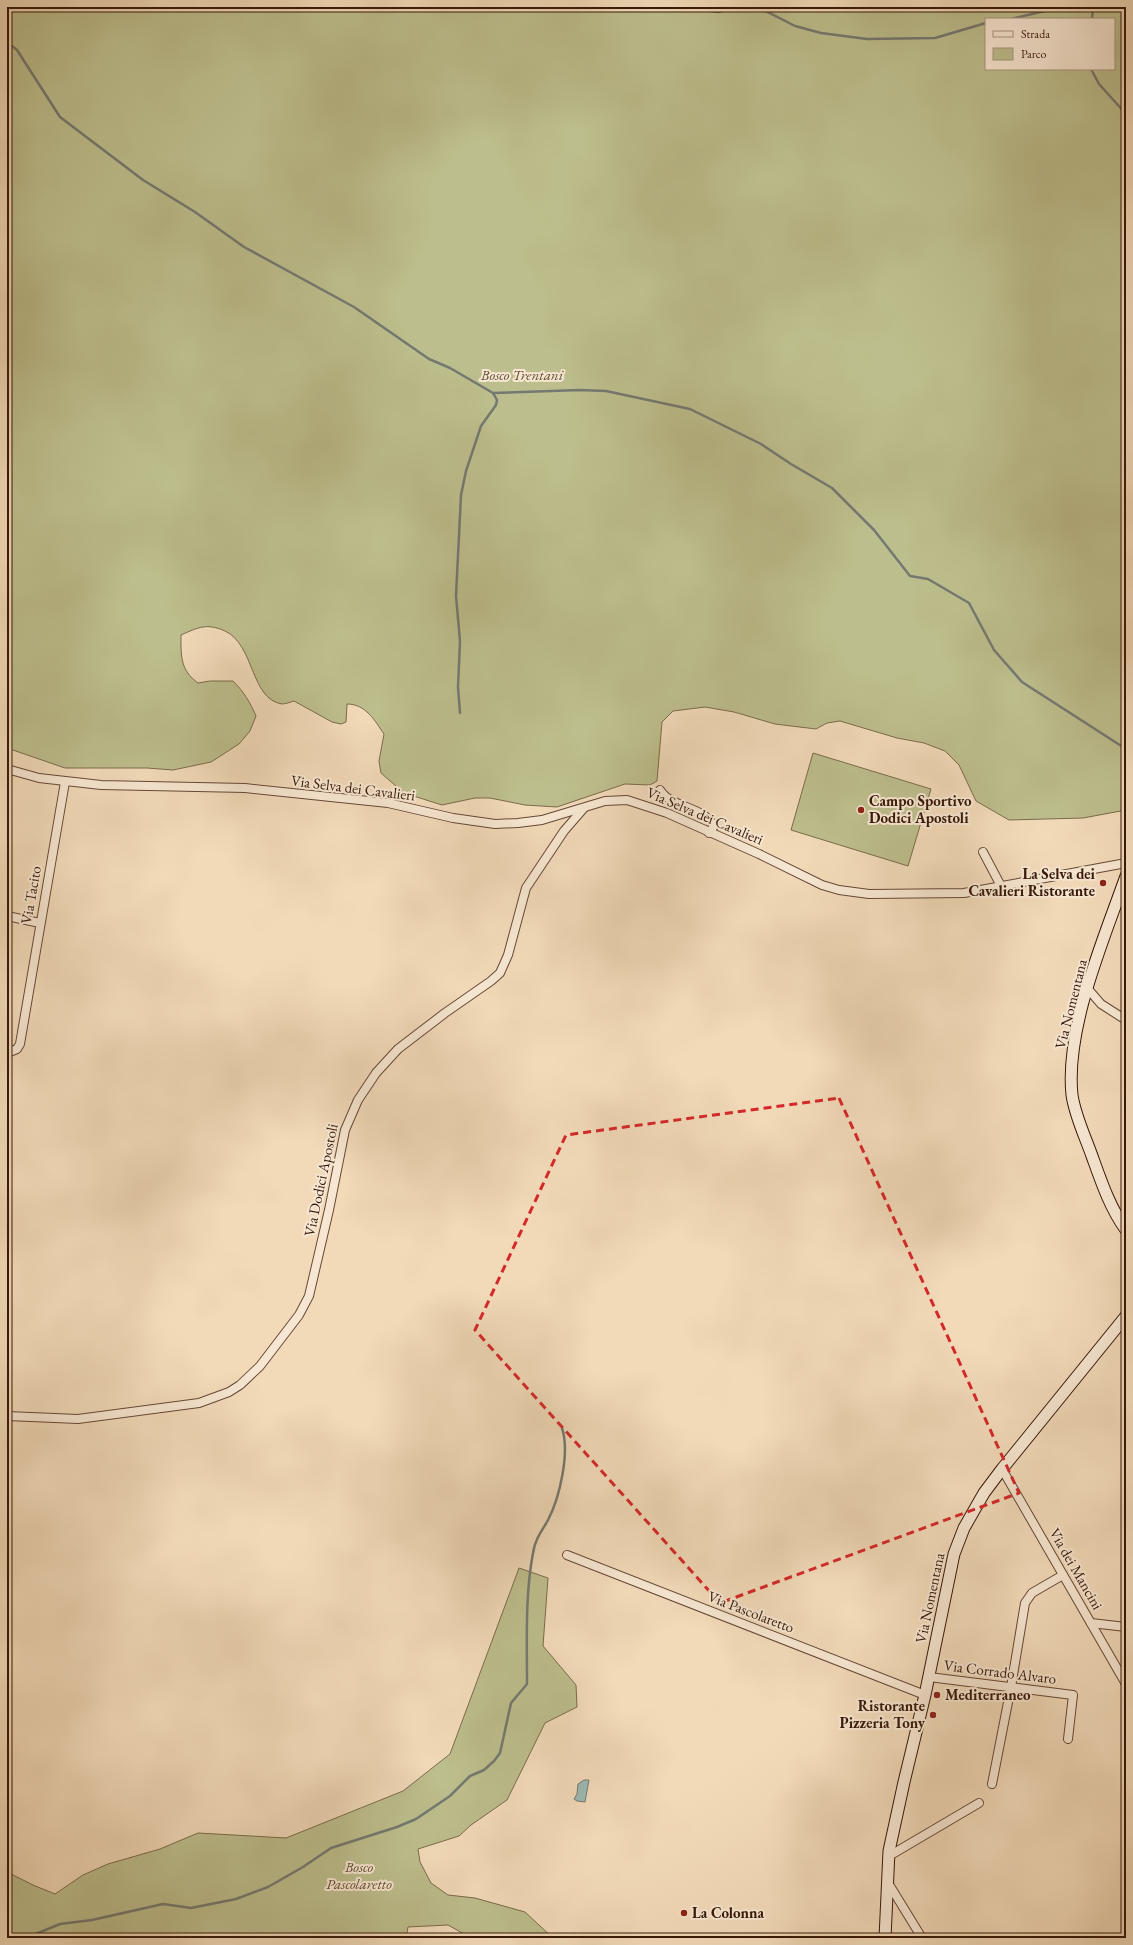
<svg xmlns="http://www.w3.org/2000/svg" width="1133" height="1945" viewBox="0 0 1133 1945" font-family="'EB Garamond',serif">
<rect width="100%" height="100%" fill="#f2dab9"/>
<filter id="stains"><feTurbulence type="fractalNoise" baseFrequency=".005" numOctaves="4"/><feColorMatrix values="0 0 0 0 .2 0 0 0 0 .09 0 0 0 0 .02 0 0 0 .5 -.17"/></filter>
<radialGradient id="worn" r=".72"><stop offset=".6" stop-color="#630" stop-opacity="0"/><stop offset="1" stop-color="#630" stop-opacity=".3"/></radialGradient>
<g fill="#bdbe8d" stroke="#7a6b4c" fill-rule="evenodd">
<path d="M7,7H1126V810L1083,818L1009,820L976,801L959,765L945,751L924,743L897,738L840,721L827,723L816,729L775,724L734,712L705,707L673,711L662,722L657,781L650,785L625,784L557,807L525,805L490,798H475L442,805L404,793L381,773L379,761L384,734C375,721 366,704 347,704L346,722L341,724L332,722L294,701C291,702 285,704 282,704C250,699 255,645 225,631C207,623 199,627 181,635C181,656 180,670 198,683L210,681H233C244,692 250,702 256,716L250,731L239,744L211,762L173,770L147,768H65L7,748ZM986,19H1114V69H986Z"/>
<path d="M813,753L931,789L908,866L791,830Z"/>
<path d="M519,1568L548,1578L543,1646L576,1685L577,1707L545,1723L507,1800L471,1825L459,1836L418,1849L420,1862L431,1883L448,1895L475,1898L525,1912L553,1938H471L448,1925L408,1927L406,1938H7V1872L33,1885L55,1894L83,1875L108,1864L160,1849L198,1833L286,1838L403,1791L450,1754Z"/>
</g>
<path fill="#9cbab5" stroke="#747971" d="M584,1780H589L585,1802L577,1801L574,1799L577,1794L578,1784Z"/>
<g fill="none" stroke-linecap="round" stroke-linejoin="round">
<g stroke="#747971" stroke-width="2.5">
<path d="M685,7L718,12L740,7"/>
<path d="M758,7L795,26L821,33L867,39L935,38L986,23"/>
<path d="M1011,19L1045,11L1054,7"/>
<path d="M1092,19L1093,7"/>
<path d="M7,42L17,50L60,117L143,180L195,212L244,247L354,307L429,359L450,368L493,393L497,400L496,405L481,426L466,471L461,495L456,596L460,641L458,687L460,713"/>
<path d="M1091,69L1099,84L1126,114"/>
<path d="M493,393L580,390L606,391L690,409L761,444L791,464L832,488L874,530L910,576L928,579L969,603L994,650L1022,682L1126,749"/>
<path d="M26,1938L60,1924L92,1920L163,1904L191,1908L236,1899L268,1887L303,1867L331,1848L397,1827L416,1819L450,1796L470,1776L484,1770L494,1761L500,1753L502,1744L511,1703L527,1684C527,1640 525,1595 533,1553C535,1539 542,1531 548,1520C560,1497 570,1452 562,1428"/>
</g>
<g stroke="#664836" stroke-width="10">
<g id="minor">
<path d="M7,769L39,778L101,785L245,788L388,803L453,818L495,824L518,823L542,820L605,801L627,800L667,813L759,854L822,885L839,890L869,894L964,893L1126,863"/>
<path d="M660,790C671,808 703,806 714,826L709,833"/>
<path d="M983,852L1001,886"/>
<path d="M7,916L40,923"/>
<path d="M1088,989L1101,1004L1126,1020"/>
<path d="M7,1053L17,1049L20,1044L65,782"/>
<path d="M7,1416L78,1419L199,1403L229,1392L240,1385L260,1366L299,1315L309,1296L329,1210L345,1130L358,1100L376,1073L398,1049L445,1013L491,981L500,973L508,955L526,888L564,831L584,808"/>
<path d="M1002,1469L1126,1684"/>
<path d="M567,1555L925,1695"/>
<path d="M1091,1623L1126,1627"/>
<path d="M929,1677L1073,1695L1068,1739"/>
<path d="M992,1784L1011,1687L1025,1603L1032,1593L1063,1575"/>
<path d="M889,1856L979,1803"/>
<path d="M887,1881L922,1938"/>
</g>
</g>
<g stroke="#37180a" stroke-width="13">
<g id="secondary">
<path d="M1126,876C1104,939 1065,1028 1072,1095C1075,1116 1085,1136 1092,1156C1101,1181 1110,1208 1126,1230"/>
<path d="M885,1938L889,1851L904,1782L925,1695L954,1554L964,1528L984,1493L1002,1469L1126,1316"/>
</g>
</g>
<use href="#minor" stroke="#f7e7d2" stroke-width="8"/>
<use href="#secondary" stroke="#f7e7d2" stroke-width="11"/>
</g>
<path fill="none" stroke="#d62828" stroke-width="3" stroke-dasharray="8 5" stroke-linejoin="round" d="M839,1098L1019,1493L720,1603L475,1330L566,1135Z"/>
<g fill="#8f2418" stroke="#f7e7d2" stroke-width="1.5">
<circle cx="861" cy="810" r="4"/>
<circle cx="1103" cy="883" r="4"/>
<circle cx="937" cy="1695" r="4"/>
<circle cx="933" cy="1715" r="4"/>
<circle cx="684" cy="1913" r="4"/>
</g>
<g text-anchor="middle" stroke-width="4" stroke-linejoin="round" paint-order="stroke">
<g font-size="15" font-style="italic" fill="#5f4a31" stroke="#f7e7d2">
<text x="522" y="380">Bosco Trentani</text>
<text x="359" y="1872">Bosco<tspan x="359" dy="17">Pascolaretto</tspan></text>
</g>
<g font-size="15" fill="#37180a" stroke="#f7e7d2">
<text transform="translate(353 788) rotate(7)" y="5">Via Selva dei Cavalieri</text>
<text transform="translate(705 816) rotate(23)" y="5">Via Selva dei Cavalieri</text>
<text transform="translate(31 895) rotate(-80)" y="5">Via Tacito</text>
<text transform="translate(1071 1004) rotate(-76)" y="5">Via Nomentana</text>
<text transform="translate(321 1180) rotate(-78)" y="5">Via Dodici Apostoli</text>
<text transform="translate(1076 1569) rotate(60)" y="5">Via dei Mancini</text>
<text transform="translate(930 1598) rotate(-78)" y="5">Via Nomentana</text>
<text transform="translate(751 1612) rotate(21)" y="5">Via Pascolaretto</text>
<text transform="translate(1000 1672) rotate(7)" y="5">Via Corrado Alvaro</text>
</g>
<g font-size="15" font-weight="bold" fill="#37180a" stroke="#f7e7d2" text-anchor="start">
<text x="869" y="806">Campo Sportivo<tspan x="869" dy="17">Dodici Apostoli</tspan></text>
<text x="1095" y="879" text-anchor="end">La Selva dei<tspan x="1095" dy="17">Cavalieri Ristorante</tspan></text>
<text x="945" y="1700">Mediterraneo</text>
<text x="925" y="1711" text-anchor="end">Ristorante<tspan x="925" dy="17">Pizzeria Tony</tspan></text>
<text x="692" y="1918">La Colonna</text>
</g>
</g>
<rect width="1133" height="1945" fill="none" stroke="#f2dab9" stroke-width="24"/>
<rect x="8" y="8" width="1117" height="1929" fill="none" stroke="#37180a" stroke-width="2"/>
<rect x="12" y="12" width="1109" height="1921" fill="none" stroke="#37180a"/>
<rect x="985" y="18" width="130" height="52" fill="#f7e7d2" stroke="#aa9482"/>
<rect x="993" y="31" width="20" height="6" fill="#f7e7d2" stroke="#aa9482"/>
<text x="1021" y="38" font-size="12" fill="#37180a">Strada</text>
<rect x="993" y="48" width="20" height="12" fill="#bdbe8d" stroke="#aa9482"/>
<text x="1021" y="58" font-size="12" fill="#37180a">Parco</text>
<rect width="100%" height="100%" filter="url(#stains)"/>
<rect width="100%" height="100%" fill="url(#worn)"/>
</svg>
